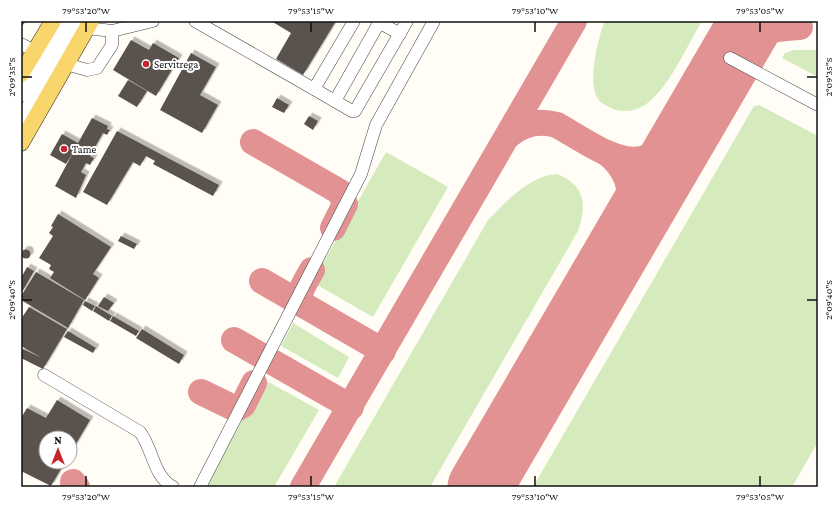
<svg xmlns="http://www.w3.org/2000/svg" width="839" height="508" viewBox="0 0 839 508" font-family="'Crimson Pro',serif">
<defs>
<filter id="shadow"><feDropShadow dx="3.5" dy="-3.5" stdDeviation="0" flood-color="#0004"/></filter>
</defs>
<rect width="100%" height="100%" fill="#fffdf5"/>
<g fill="#d5ebbd">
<path d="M605,21H702C686,47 670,87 645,105C636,111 624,113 613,109C608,106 601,104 598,99C587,83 598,37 605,21Z"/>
<path d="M794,50H818V77L782,58L785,53Z"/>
<path d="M759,105L818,136V442L792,487H533L754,106Z"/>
<path d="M386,152L448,187L373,317L312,282Z"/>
<path d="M557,174C585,185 587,205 578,231L430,487H334L488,220C505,202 531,175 557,174Z"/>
<path d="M293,323L349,357L338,378L281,346Z"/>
<path d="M263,379L319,410L274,487H206Z"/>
</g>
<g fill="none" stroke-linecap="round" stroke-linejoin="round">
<g stroke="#e29292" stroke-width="26">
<path d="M730,58C748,33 771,28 800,27"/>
<path d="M508,136C523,123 539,120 557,125C617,160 641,183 694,121"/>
<path d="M253,142L340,192L345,204L333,228"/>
<path d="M609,155C637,178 633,211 623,242"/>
<path d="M262,281L383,351"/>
<path d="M305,306C294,296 306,281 312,270"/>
<path d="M234,340L351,407"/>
<path d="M201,392L236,409L243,405L254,383"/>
<path d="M73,482L77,487"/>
<path d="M303,487L574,21"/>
</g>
<path stroke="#e29292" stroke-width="65" d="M480,487L752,21"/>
</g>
<g fill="#5a524d" filter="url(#shadow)">
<path d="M21,21H26L21,27Z"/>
<path d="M271,21H336L303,75L276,59L291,33Z"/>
<path d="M131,40L149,50L153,43L179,58L156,96L113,70Z"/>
<path d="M191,53L216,67L200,95L218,105L202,133L160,110Z"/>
<path d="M128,80L147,91L137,107L118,96Z"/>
<path d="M277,98L289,105L284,113L272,107Z"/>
<path d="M309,116L318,121L313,130L304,124Z"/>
<path d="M92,118L108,126L107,129L110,130L107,135L103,133L90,156L94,158L90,165L86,163L81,172L86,175L76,198L55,186L74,151L66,164L50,155L62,134L78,143Z"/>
<path d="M117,131L219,185L213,196L153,164L155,161L146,156L140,166L133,162L107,205L83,192Z"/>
<path d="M58,214L111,247L93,274L99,278L85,300L50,278L54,272L49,269L51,265L39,258L53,236L49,233L53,227L51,226Z"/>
<path d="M121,236L137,244L134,249L118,241Z"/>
<circle cx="26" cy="254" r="4.5"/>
<path d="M27,267L34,271L21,294V278Z"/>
<path d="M36,272L84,300L68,328L21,300V296Z"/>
<path d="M104,297L114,303L108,311L98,306Z"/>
<path d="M85,301L95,306L92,311L83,305Z"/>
<path d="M96,306L112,316L109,321L93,311Z"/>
<path d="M29,307L67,329L43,369L21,358V348L42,358L21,346V319Z"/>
<path d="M113,316L139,331L136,336L110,321Z"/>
<path d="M142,329L184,355L179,364L136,338Z"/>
<path d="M68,331L96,348L93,353L64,337Z"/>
<path d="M57,400L90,420L70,454V438H46V462H65L51,486L21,471V418L27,408L46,418Z"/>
</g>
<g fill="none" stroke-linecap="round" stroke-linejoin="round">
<g stroke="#444" stroke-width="13">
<g id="minor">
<path d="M195,21L314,89"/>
<path d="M354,21L314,89L352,111H355L407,21"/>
<path d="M377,21L400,34"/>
<path d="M87,28L112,31L153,21"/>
<path d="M21,44L35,51"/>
<path d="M730,58L818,105"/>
<path d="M66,64L87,70L97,68L112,45V31"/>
<path d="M21,96L65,21"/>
<path d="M335,101L380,21"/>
<path d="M21,118L77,21"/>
<path d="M44,375L140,432C153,449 153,476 173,487"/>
<path d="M200,487L361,174L376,125L434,21"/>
</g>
</g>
<g stroke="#222" stroke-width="17">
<g id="major">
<path d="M21,74L53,21"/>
<path d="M21,143L91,21"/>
</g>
</g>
<use href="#minor" stroke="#fff" stroke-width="12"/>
<use href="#major" stroke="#f9d66b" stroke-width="16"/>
</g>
<path fill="none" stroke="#111" stroke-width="1.5" d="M86,22V32M311,22V32M535,22V32M760,22V32M22,77H32M807,77H817M22,300H32M807,300H817M86,476V486M311,476V486M535,476V486M760,476V486"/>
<g fill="#c4262e" stroke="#fff" stroke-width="1.5">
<circle cx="146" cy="64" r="4"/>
<circle cx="64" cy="149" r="4"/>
</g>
<g text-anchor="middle" stroke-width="4" stroke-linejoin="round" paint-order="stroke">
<g font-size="11" fill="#111" stroke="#fff" text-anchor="start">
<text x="154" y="68">Servitrega</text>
<text x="72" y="153">Tame</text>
</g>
</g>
<rect width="839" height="508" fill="none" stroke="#ffffff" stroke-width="44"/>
<g transform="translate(58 450)"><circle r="19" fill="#ffffff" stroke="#a0a0a0"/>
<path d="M0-3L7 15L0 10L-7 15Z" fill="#c4262e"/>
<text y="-6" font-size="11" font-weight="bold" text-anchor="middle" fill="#111111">N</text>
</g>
<rect x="22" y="22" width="795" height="464" fill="none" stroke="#111" stroke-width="1.5"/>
<g font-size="10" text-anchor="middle" fill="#111">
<text x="86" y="14">79°53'20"W</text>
<text x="311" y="14">79°53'15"W</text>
<text x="535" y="14">79°53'10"W</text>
<text x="760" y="14">79°53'05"W</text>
<text transform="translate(11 77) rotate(-90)" y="4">2°09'35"S</text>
<text transform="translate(828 77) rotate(-90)" y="4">2°09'35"S</text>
<text transform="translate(11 300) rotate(-90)" y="4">2°09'40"S</text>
<text transform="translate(828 300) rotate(-90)" y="4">2°09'40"S</text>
<text x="86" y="500">79°53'20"W</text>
<text x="311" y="500">79°53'15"W</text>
<text x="535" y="500">79°53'10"W</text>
<text x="760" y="500">79°53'05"W</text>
</g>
</svg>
